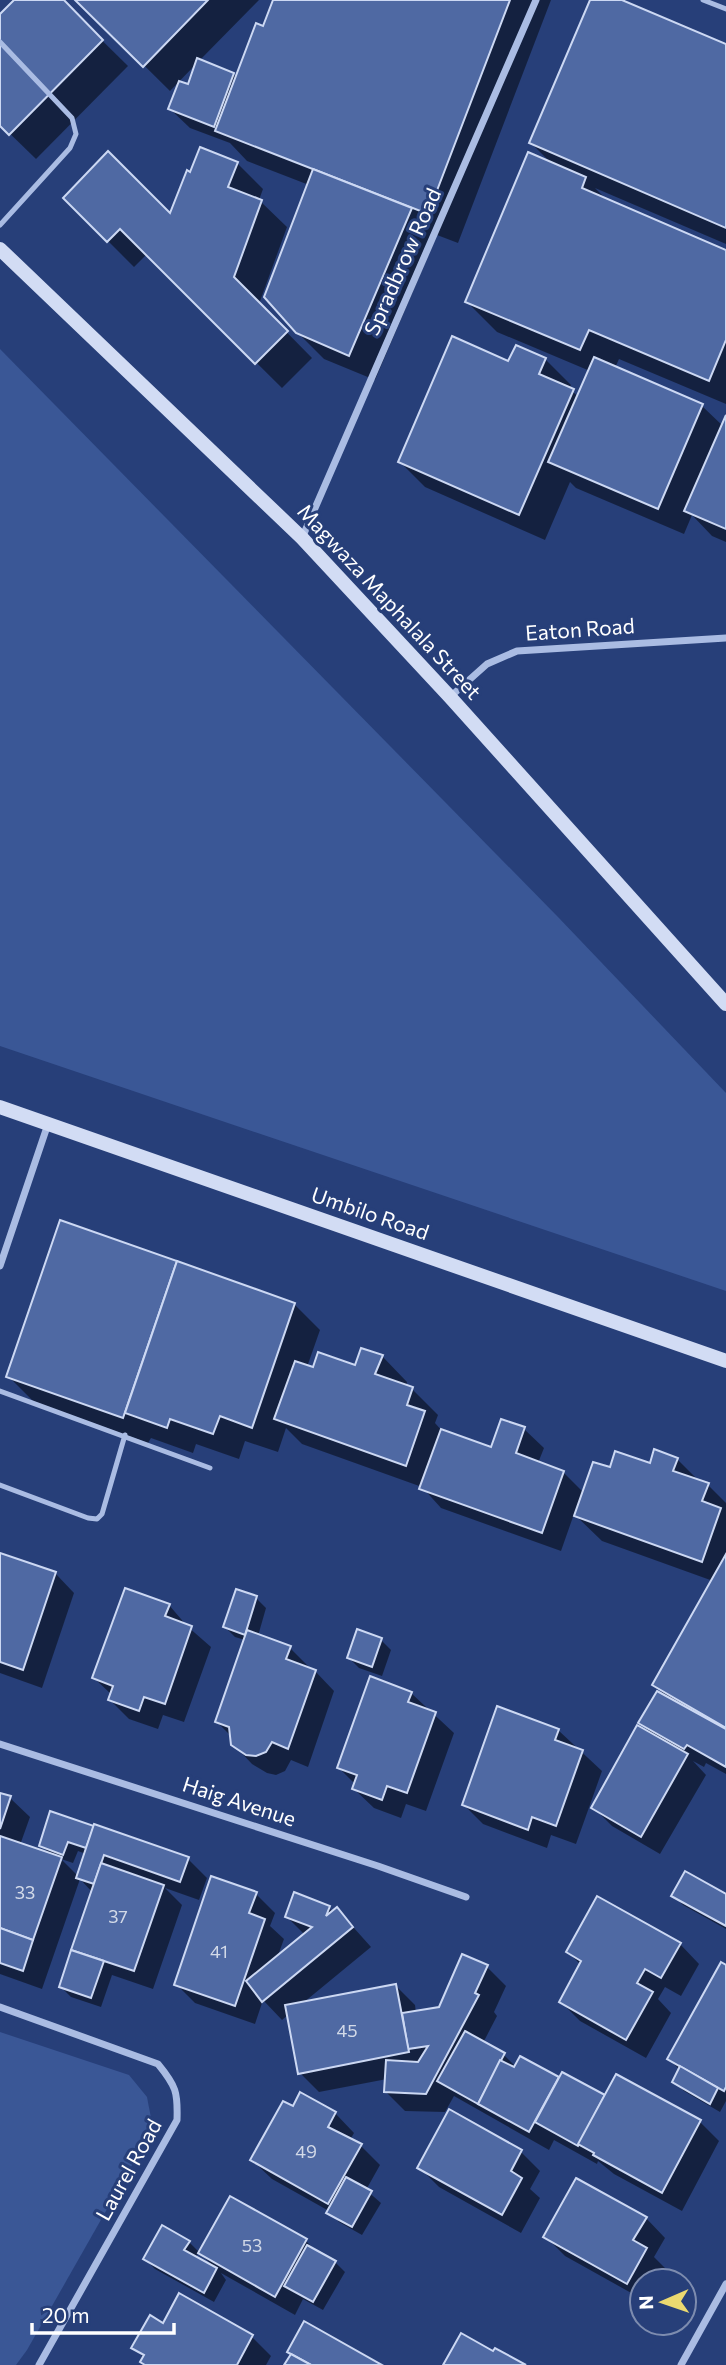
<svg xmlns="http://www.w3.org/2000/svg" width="726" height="2365" viewBox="0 0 726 2365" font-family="Commissioner,sans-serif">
<rect width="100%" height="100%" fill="#273f79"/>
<g fill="#3a5796">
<path d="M0,349L558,917L726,1093V1291L0,1046Z"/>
<path d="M0,2032L129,2075L147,2097L151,2118L148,2137L27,2350L16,2365H0Z"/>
</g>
<g fill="#0007" fill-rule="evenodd">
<path d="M16,0H61L128,66L36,159L0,124V16Z"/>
<path d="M78,0H259L199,61L233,74L237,78L264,28L275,0H551L458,243L437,235L375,380L324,359L297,332L309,185L247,161L230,143L190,128L170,109L189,87L197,63L170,91Z"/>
<path d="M592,0H618L726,46V244L595,188L608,201L726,252V404L619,359L615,368L702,406L723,426L726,418V542L712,536L692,515L684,534L576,488L570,482L545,540L425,487L400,462L509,363L545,359L571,385L569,389L578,396L590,371L497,332L467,302L551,163L531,143Z"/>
<path d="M237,163L263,189L259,200L287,227L259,304L312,358L282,388L147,254L134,267L65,198L171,216Z"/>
<path d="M61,1222L294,1304L320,1330L307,1367H356L382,1356L407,1382L406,1387L412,1389L438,1415L435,1423L443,1432L493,1450L524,1429L544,1448L538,1463L563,1472L584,1493L611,1469L651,1465L677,1459L700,1482L708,1485L726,1503V1774L706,1763L704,1767L693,1761L706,1775L660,1854L612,1826L593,1807L653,1735L640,1722L666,1697L654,1684L713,1581L602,1541L574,1514L561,1551L441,1508L422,1487L302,1444L286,1428L278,1452L245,1441L239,1459L196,1444L193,1453L151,1438L148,1443L34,1402L8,1376Z"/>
<path d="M0,1554L55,1573L74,1593L42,1688L0,1673Z"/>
<path d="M256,1598L266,1608L258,1636L290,1648L309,1667L308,1669L315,1671L334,1691L308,1767L291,1760L285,1771L276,1775L267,1773L252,1764L233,1744L232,1737L217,1722L245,1640L235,1637L225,1627Z"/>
<path d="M169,1605L187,1626L211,1647L184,1722L163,1715L158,1729L129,1719L110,1700L112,1695L94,1678Z"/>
<path d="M381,1640L391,1650L382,1676L359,1668L349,1658Z"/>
<path d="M411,1693L454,1733L426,1811L406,1804L401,1818L374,1808L354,1789L356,1785L339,1768Z"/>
<path d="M558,1730L602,1771L576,1844L551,1835L547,1848L483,1824L464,1805Z"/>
<path d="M0,1794L10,1798L30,1817L20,1845L51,1855L41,1845L51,1813L188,1859L207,1878L199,1900L165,1888L182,1905L153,1989L112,1975L101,2007L71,1997L61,1987L93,1893L80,1879L42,1989L0,1974ZM78,1851L86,1854L78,1876L61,1859L73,1863Z"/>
<path d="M256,1894L275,1913L270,1926L284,1939L277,1958L305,1935L287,1917L329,1908L333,1912L337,1909L371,1947L303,2003L395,1985L415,2005L416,2013L440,2008L487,1967L506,1986L494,2012L497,2016L483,2043L504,2055L516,2067L521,2058L560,2079L606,2097L617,2077L700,2122L719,2141L682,2211L614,2174L598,2161L597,2164L554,2140L549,2150L454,2096L445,2112L405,2111L386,2092L387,2079L319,2092L300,2073L288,2015L282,2020L263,2000L255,2024L195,2003L176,1984Z"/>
<path d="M673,1895L726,1896V1929L683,1905Z"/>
<path d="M680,1944L699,1964L681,1996L665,1987L658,1999L671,2013L646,2058L580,2021L561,2002L581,1965L568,1952Z"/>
<path d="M726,1967V2101L720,2112L684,2091L674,2081L680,2070L669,2059Z"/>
<path d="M450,2112L521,2152L540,2171L530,2189L540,2198L521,2233L439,2187L419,2167Z"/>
<path d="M335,2113L354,2133L350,2140L361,2146L380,2165L366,2190L381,2203L362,2235L339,2222L329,2211L272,2179L252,2160Z"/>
<path d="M646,2218L665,2238L654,2257L665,2268L658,2281H642V2299L565,2256L546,2237Z"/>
<path d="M306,2241L318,2253L335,2262L345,2272L323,2310L303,2299L295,2315L221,2273L226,2280L214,2302L155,2269L145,2259L189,2242L199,2252L195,2258L215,2268L200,2253Z"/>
<path d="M163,2325L252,2337L271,2356L266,2365H145L142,2362L144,2358L134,2347Z"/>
</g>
<g fill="#4f69a3" stroke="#ccd8f3" stroke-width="2">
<path d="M14,0H64L103,40L9,135L0,126V14Z"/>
<path d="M75,0H208L143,67Z"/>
<path d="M273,0H510L428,214L215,131L256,23L263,26Z"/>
<path d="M590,0H622L726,44V228L529,143Z"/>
<path d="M197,58L234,73L214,127L168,109L179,81L188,84Z"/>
<path d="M200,147L238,162L228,187L262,200L234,277L288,331L255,364L120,229L107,242L63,198L108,151L170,213L187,170L190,172Z"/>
<path d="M528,152L586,177L582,188L726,250V340L709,381L589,330L580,350L465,302Z"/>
<path d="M313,169L412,208L349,356L296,333L264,297Z"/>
<path d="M452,336L508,361L516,345L546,358L539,374L574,389L519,515L398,462Z"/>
<path d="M594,357L703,404L658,509L548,462Z"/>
<path d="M726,415V529L684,511Z"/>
<path d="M60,1220L177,1261L123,1418L6,1377Z"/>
<path d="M177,1261L295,1303L252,1428L220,1416L213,1434L170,1419L167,1428L125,1413Z"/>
<path d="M361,1348L383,1355L375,1374L413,1387L407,1405L425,1411L406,1466L274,1419L295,1361L313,1367L318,1352L355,1365Z"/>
<path d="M501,1419L525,1427L516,1453L564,1471L542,1533L419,1489L441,1429L491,1447Z"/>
<path d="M654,1449L678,1458L673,1471L709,1483L702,1501L721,1508L702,1562L574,1516L593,1462L610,1467L615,1451L650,1463Z"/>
<path d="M0,1553L56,1572L23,1670L0,1662Z"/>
<path d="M726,1554V1728L652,1685Z"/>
<path d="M125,1588L170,1604L165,1616L192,1626L165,1704L144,1697L139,1711L108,1700L113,1686L92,1678Z"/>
<path d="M236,1589L257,1596L245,1635L223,1627Z"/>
<path d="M357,1629L382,1638L372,1667L347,1658Z"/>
<path d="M247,1630L291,1646L286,1659L316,1670L288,1749L272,1742L266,1752L256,1756L246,1755L231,1745L229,1727L215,1722Z"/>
<path d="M370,1676L412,1692L408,1702L436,1712L407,1793L387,1786L382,1800L352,1789L357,1775L337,1768Z"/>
<path d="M657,1691L726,1729V1767L687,1745L684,1749L638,1723Z"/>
<path d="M497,1706L559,1729L555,1740L583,1750L556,1826L532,1817L528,1830L462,1805Z"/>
<path d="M637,1725L688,1754L641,1837L591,1808Z"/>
<path d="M0,1793L11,1796L0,1829Z"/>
<path d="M50,1811L94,1826L86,1848L68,1842L63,1855L39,1846Z"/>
<path d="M94,1824L189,1857L180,1882L104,1855L94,1884L76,1878Z"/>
<path d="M0,1836L62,1857L33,1940L0,1928Z"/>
<path d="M101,1863L164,1885L134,1971L71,1950Z"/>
<path d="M685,1871L726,1894V1926L671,1896Z"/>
<path d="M211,1876L257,1892L249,1913L265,1919L235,2006L174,1985Z"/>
<path d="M294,1892L330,1906L326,1916L337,1907L353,1927L262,2002L246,1981L312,1927L285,1917Z"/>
<path d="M597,1896L681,1943L661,1978L645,1969L637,1983L653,1992L626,2040L559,2002L581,1961L566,1952Z"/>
<path d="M0,1928L33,1940L23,1971L0,1963Z"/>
<path d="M71,1950L104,1961L91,1998L59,1987Z"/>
<path d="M462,1954L488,1965L475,1993L479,1995L426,2094L384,2092L386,2060L418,2062L428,2046L408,2049L402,2013L439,2007Z"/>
<path d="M721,1962L726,1965V2087L724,2091L667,2059Z"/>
<path d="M396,1984L409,2052L298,2074L285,2005Z"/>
<path d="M465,2031L505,2053L478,2104L437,2081Z"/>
<path d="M520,2056L559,2077L529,2132L478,2104L500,2060L514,2067Z"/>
<path d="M680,2066L718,2088L710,2104L672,2082Z"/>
<path d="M562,2072L605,2095L578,2146L535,2122Z"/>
<path d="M616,2074L701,2120L662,2193L593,2155L594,2153L578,2144Z"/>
<path d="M300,2092L336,2112L328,2127L362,2144L328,2204L250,2160L283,2101L293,2106Z"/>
<path d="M449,2109L522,2150L511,2171L522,2178L502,2215L417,2168Z"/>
<path d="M346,2177L372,2191L352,2227L326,2213Z"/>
<path d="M576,2178L647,2217L633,2240L647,2248L627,2284L543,2237Z"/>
<path d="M230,2196L307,2239L275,2297L198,2253Z"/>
<path d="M162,2225L190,2241L184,2250L217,2268L204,2293L143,2259Z"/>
<path d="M307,2245L336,2261L313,2302L284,2286Z"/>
<path d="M179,2293L253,2335L237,2365H145L140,2362L144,2355L131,2348L150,2315L163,2323Z"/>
<path d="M304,2321L382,2365H311L287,2352Z"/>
<path d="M461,2333L493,2351L495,2348L526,2365H443Z"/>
<path d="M291,2354L311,2365H284Z"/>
</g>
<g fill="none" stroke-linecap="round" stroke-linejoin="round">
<g stroke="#aabce3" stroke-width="5">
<path d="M703,0L726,9"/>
<path d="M0,42L72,118L76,134L70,148L0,225"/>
<path d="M0,1391L210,1468"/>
<path d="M0,1485L88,1518L97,1519L102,1514L125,1435"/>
</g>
<g stroke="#aabce3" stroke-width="7">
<path d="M302,538L536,0"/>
<path d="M450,697L487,664L517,651L726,638"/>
<path d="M0,1266L48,1124"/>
<path d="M0,1744L378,1866L466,1897"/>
<path d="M0,2007L158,2064C176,2086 178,2092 177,2120L39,2365"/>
<path d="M681,2365L726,2284"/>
</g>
<g stroke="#d2dcf4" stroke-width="14">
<path d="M0,249L302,538L450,697L726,1004"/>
<path d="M0,1107L726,1361"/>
</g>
</g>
<g text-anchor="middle" stroke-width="6" stroke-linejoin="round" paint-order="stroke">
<g font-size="18" fill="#d3dae8">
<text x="25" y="1899">33</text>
<text x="118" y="1923">37</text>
<text x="219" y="1958">41</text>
<text x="347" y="2037">45</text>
<text x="306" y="2158">49</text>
<text x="252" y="2252">53</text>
</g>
<g font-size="21" fill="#fff" stroke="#273f79">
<text transform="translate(403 262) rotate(-66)" y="7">Spradbrow Road</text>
<text transform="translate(389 602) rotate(47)" y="7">Magwaza Maphalala Street</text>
<text transform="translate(580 630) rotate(-4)" y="7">Eaton Road</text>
<text transform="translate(370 1214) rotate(19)" y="7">Umbilo Road</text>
<text transform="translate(239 1802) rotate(18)" y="7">Haig Avenue</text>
<text transform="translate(129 2170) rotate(-61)" y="7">Laurel Road</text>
</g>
</g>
<g transform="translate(663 2302) rotate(268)"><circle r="33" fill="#273f79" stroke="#7d8caf" stroke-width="2"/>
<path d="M0-5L12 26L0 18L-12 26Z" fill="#ebd970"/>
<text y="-10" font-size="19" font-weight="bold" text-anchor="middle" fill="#ffffff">N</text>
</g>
<path d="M32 2323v10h142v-10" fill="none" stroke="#ffffff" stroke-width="3.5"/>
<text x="42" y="2323" font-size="21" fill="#ffffff" stroke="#273f79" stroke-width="5" paint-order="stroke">20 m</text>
</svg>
